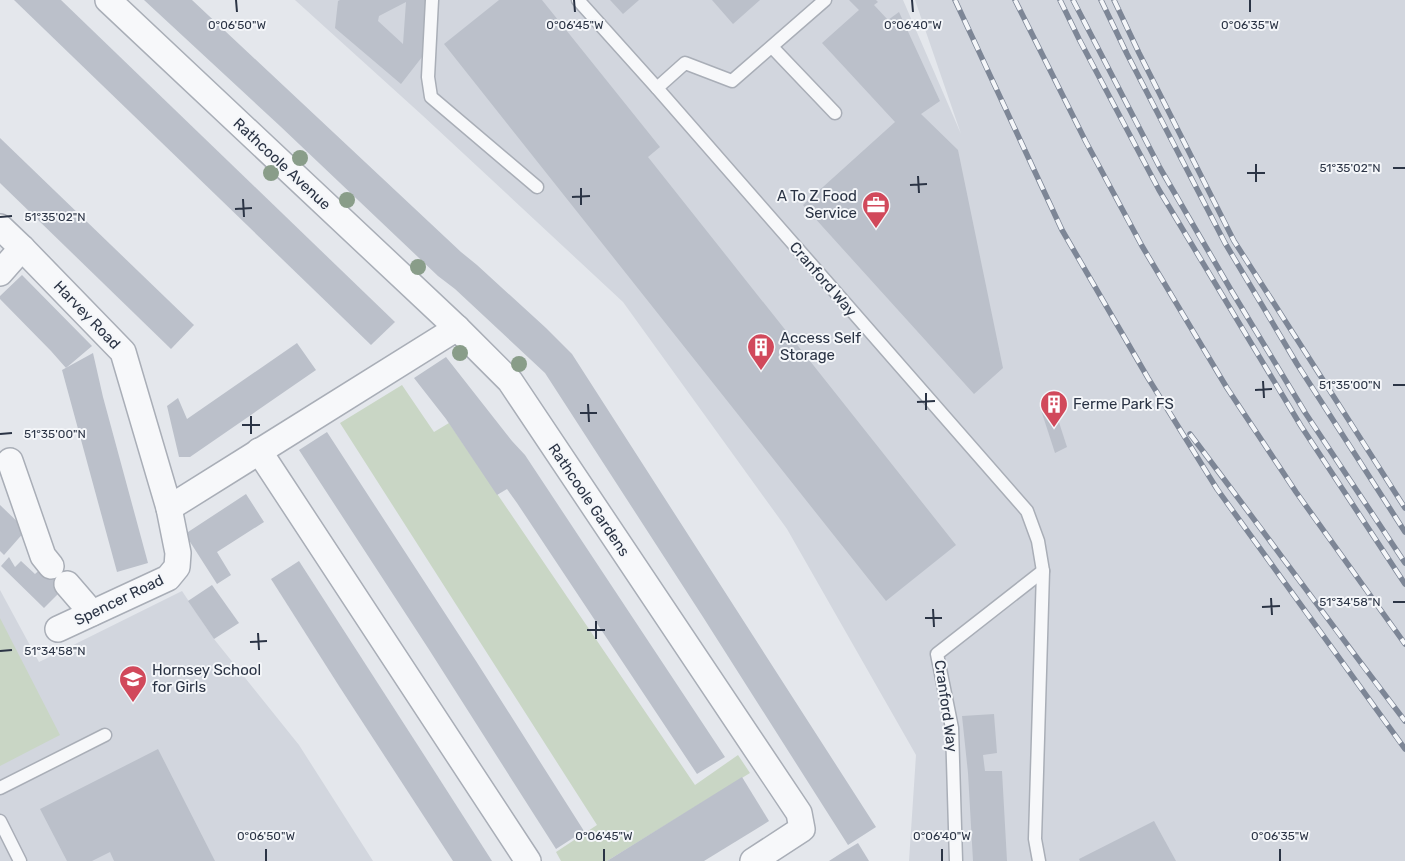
<svg xmlns="http://www.w3.org/2000/svg" width="1405" height="861" viewBox="0 0 1405 861" font-family="Rubik,sans-serif">
<rect width="100%" height="100%" fill="#e4e7ec"/>
<g fill="#d2d6de">
<path d="M295,0H903L961,134L915,0H1405V861H909L916,755L787,529L623,302L422,115Z"/>
<path d="M0,590L39,662L182,591L214,639L299,745L373,861H0Z"/>
</g>
<g fill="#c9d6c5">
<path d="M402,385L434,432L449,423L695,785L738,755L750,773L607,861H561L556,852L597,825L340,423Z"/>
<path d="M0,618L60,735L0,766Z"/>
</g>
<g fill="#bbc0ca" fill-rule="evenodd">
<path d="M14,0H61L395,322L371,345Z"/>
<path d="M144,0H192L461,252L477,265L546,328L572,354L876,827L848,845L703,617L545,373L455,289L438,276L280,126Z"/>
<path d="M340,0H428L422,57L401,84L335,28L338,1ZM406,2L403,44L378,21L379,16Z"/>
<path d="M499,0H542L660,147L648,157L956,545L886,601L444,44Z"/>
<path d="M610,0H639L623,14Z"/>
<path d="M712,0H760L733,24Z"/>
<path d="M849,0H876L878,2L874,5L888,20L899,12L940,101L921,114L958,150L1003,368L974,394L803,205L895,122L822,43L859,10Z"/>
<path d="M0,138L194,325L171,349L0,183Z"/>
<path d="M22,275L92,346L66,368L51,351L0,299V296Z"/>
<path d="M297,343L316,370L190,457H179L167,406L178,398L187,419Z"/>
<path d="M93,353L103,397L148,563L117,572L62,370Z"/>
<path d="M446,357L512,441L525,455L725,757L697,774L517,503L507,489L497,495L446,419L414,378Z"/>
<path d="M1054,407L1067,447L1055,453L1041,410Z"/>
<path d="M327,432L476,661L584,831L556,849L428,648L299,450Z"/>
<path d="M246,494L264,522L217,552L231,575L217,584L185,534Z"/>
<path d="M0,505L26,530L4,555L0,551Z"/>
<path d="M9,557L15,567L21,561L35,574L44,566L65,587L44,608L1,566Z"/>
<path d="M299,561L426,758L492,861H453L339,686L271,579Z"/>
<path d="M212,585L239,623L214,639L188,601Z"/>
<path d="M994,714L997,753L983,755L985,771H1002L1007,861H973L968,773L962,716Z"/>
<path d="M158,749L215,861H114L110,852L92,861H67L40,809Z"/>
<path d="M742,777L769,821L753,831L704,861H607Z"/>
<path d="M1154,821L1176,861H1080L1079,859Z"/>
<path d="M858,843L869,861H829L843,852Z"/>
</g>
<g fill="none" stroke-linecap="round" stroke-linejoin="round">
<g stroke="#a9aeb7" stroke-width="15">
<g id="lane">
<path d="M432,0L428,77L431,97L537,187"/>
<path d="M578,0L657,88L1027,511L1038,541L1043,571L1035,839L1039,861"/>
<path d="M772,47L835,113"/>
<path d="M657,88L685,63L732,81L825,0"/>
<path d="M0,788L105,735"/>
<path d="M0,821L20,861"/>
<path d="M956,861L952,728L937,654L1043,571"/>
</g>
</g>
<g stroke="#a9aeb7" stroke-width="28">
<g id="street">
<path d="M108,0L457,328L510,381L799,813L802,829L753,861"/>
<path d="M0,227L22,248L123,352L169,508L178,553L177,567L168,578L58,629"/>
<path d="M0,273L22,248"/>
<path d="M259,451L528,861"/>
<path d="M10,461L43,556L51,566"/>
<path d="M169,508L457,328"/>
<path d="M67,584L92,613"/>
</g>
</g>
<use href="#lane" stroke="#f7f8fa" stroke-width="12"/>
<use href="#street" stroke="#f7f8fa" stroke-width="25"/>
<g stroke="#7d8696" stroke-width="5.5">
<g id="rail">
<path d="M955,0L1062,230L1148,378L1217,489L1405,749"/>
<path d="M1015,0L1086,142L1142,246L1227,388L1296,492L1405,644"/>
<path d="M1060,0L1079,39L1159,190L1301,426L1405,584"/>
<path d="M1073,0L1160,168L1231,290L1306,414L1405,563"/>
<path d="M1101,0L1127,54L1225,243L1297,364L1405,532"/>
<path d="M1114,0L1139,53L1234,241L1405,508"/>
<path d="M1190,434C1262,529 1332,626 1405,721"/>
</g>
</g>
<use href="#rail" stroke="#f4f6f9" stroke-width="4" stroke-dasharray="11" stroke-linecap="butt"/>
</g>
<g fill="#899d89">
<circle cx="300" cy="158" r="8"/>
<circle cx="271" cy="173" r="8"/>
<circle cx="347" cy="200" r="8"/>
<circle cx="418" cy="267" r="8"/>
<circle cx="460" cy="353" r="8"/>
<circle cx="519" cy="364" r="8"/>
</g>
<path fill="none" stroke="#2b3445" stroke-width="2" d="M236,0L237,12M574,0L575,12M912,0L913,12M1250,0V12M1256,164V182M1393,168H1405M1247,173H1265M918,176L919,193M910,185L927,184M581,188V205M572,197L590,196M243,199L244,217M235,209L252,208M0,217L12,216M1263,381L1264,398M1393,385H1405M1255,390L1272,389M926,393V410M917,402L935,401M588,404L589,422M580,413H597M251,416V434M242,425H260M0,434L12,433M1271,598L1272,615M1393,602H1405M1262,607L1280,606M933,609L934,627M925,618H942M596,621V639M587,630H605M258,633L259,650M250,642L267,641M0,651L12,650M266,849V861M604,849V861M942,849V861M1280,849V861"/>
<defs>
<g id="office-pin" transform="scale(1.4375)"><path d="M0 17L-7.5 6A9.5 9.5 0 1 1 7.5 6Z" fill="#d1495b" stroke="#f4f6f9"/><path d="M-6-3h4V-5.5h4V-3h4V5H-6ZM-1-4.5V-3h2v-1.5ZM-6 0V1H6V0Z" fill="#fff"/></g>
<g id="building-pin" transform="scale(1.4375)"><path d="M0 17L-7.5 6A9.5 9.5 0 1 1 7.5 6Z" fill="#d1495b" stroke="#f4f6f9"/><path d="M-4-6H4V6H1V3H-1V6H-4ZM-2.5-4.3h1.7v1.8h-1.7ZM.8-4.3h1.7v1.8H.8ZM-2.5-1h1.7V.8h-1.7ZM.8-1h1.7V.8H.8Z" fill="#fff"/></g>
<g id="school-pin" transform="scale(1.4375)"><path d="M0 17L-7.5 6A9.5 9.5 0 1 1 7.5 6Z" fill="#d1495b" stroke="#f4f6f9"/><path d="M0-5L7-2L0 1L-7-2ZM-4 1L0 2.5L4 1V4Q0 6-4 4Z" fill="#fff"/></g>
</defs>
<g fill-rule="evenodd">
<use href="#office-pin" x="876" y="205"/>
<use href="#building-pin" x="761" y="347"/>
<use href="#building-pin" x="1054" y="404"/>
<use href="#school-pin" x="133" y="679"/>
</g>
<g text-anchor="middle" stroke-width="4" stroke-linejoin="round" paint-order="stroke">
<g font-size="15" fill="#2b3445" stroke="#f4f6f9">
<text transform="translate(282 164) rotate(43)" y="5">Rathcoole Avenue</text>
<text transform="translate(823 279) rotate(49)" y="5">Cranford Way</text>
<text transform="translate(87 315) rotate(46)" y="5">Harvey Road</text>
<text transform="translate(589 500) rotate(56)" y="5">Rathcoole Gardens</text>
<text transform="translate(119 600) rotate(-26)" y="5">Spencer Road</text>
<text transform="translate(946 706) rotate(82)" y="5">Cranford Way</text>
</g>
<g font-size="15" fill="#2b3445" stroke="#f4f6f9" text-anchor="start">
<text x="857" y="201" text-anchor="end">A To Z Food<tspan x="857" dy="17">Service</tspan></text>
<text x="780" y="343">Access Self<tspan x="780" dy="17">Storage</tspan></text>
<text x="1073" y="409">Ferme Park FS</text>
<text x="152" y="675">Hornsey School<tspan x="152" dy="17">for Girls</tspan></text>
</g>
</g>
<g font-size="12" text-anchor="middle" fill="#2b3445" stroke="#f4f6f9" stroke-width="4" stroke-linejoin="round" paint-order="stroke">
<text x="237" y="29">0°06'50"W</text>
<text x="575" y="29">0°06'45"W</text>
<text x="913" y="29">0°06'40"W</text>
<text x="1250" y="29">0°06'35"W</text>
<text x="1350" y="172">51°35'02"N</text>
<text x="55" y="221">51°35'02"N</text>
<text x="1350" y="389">51°35'00"N</text>
<text x="55" y="438">51°35'00"N</text>
<text x="1350" y="606">51°34'58"N</text>
<text x="55" y="655">51°34'58"N</text>
<text x="266" y="840">0°06'50"W</text>
<text x="604" y="840">0°06'45"W</text>
<text x="942" y="840">0°06'40"W</text>
<text x="1280" y="840">0°06'35"W</text>
</g>
</svg>
